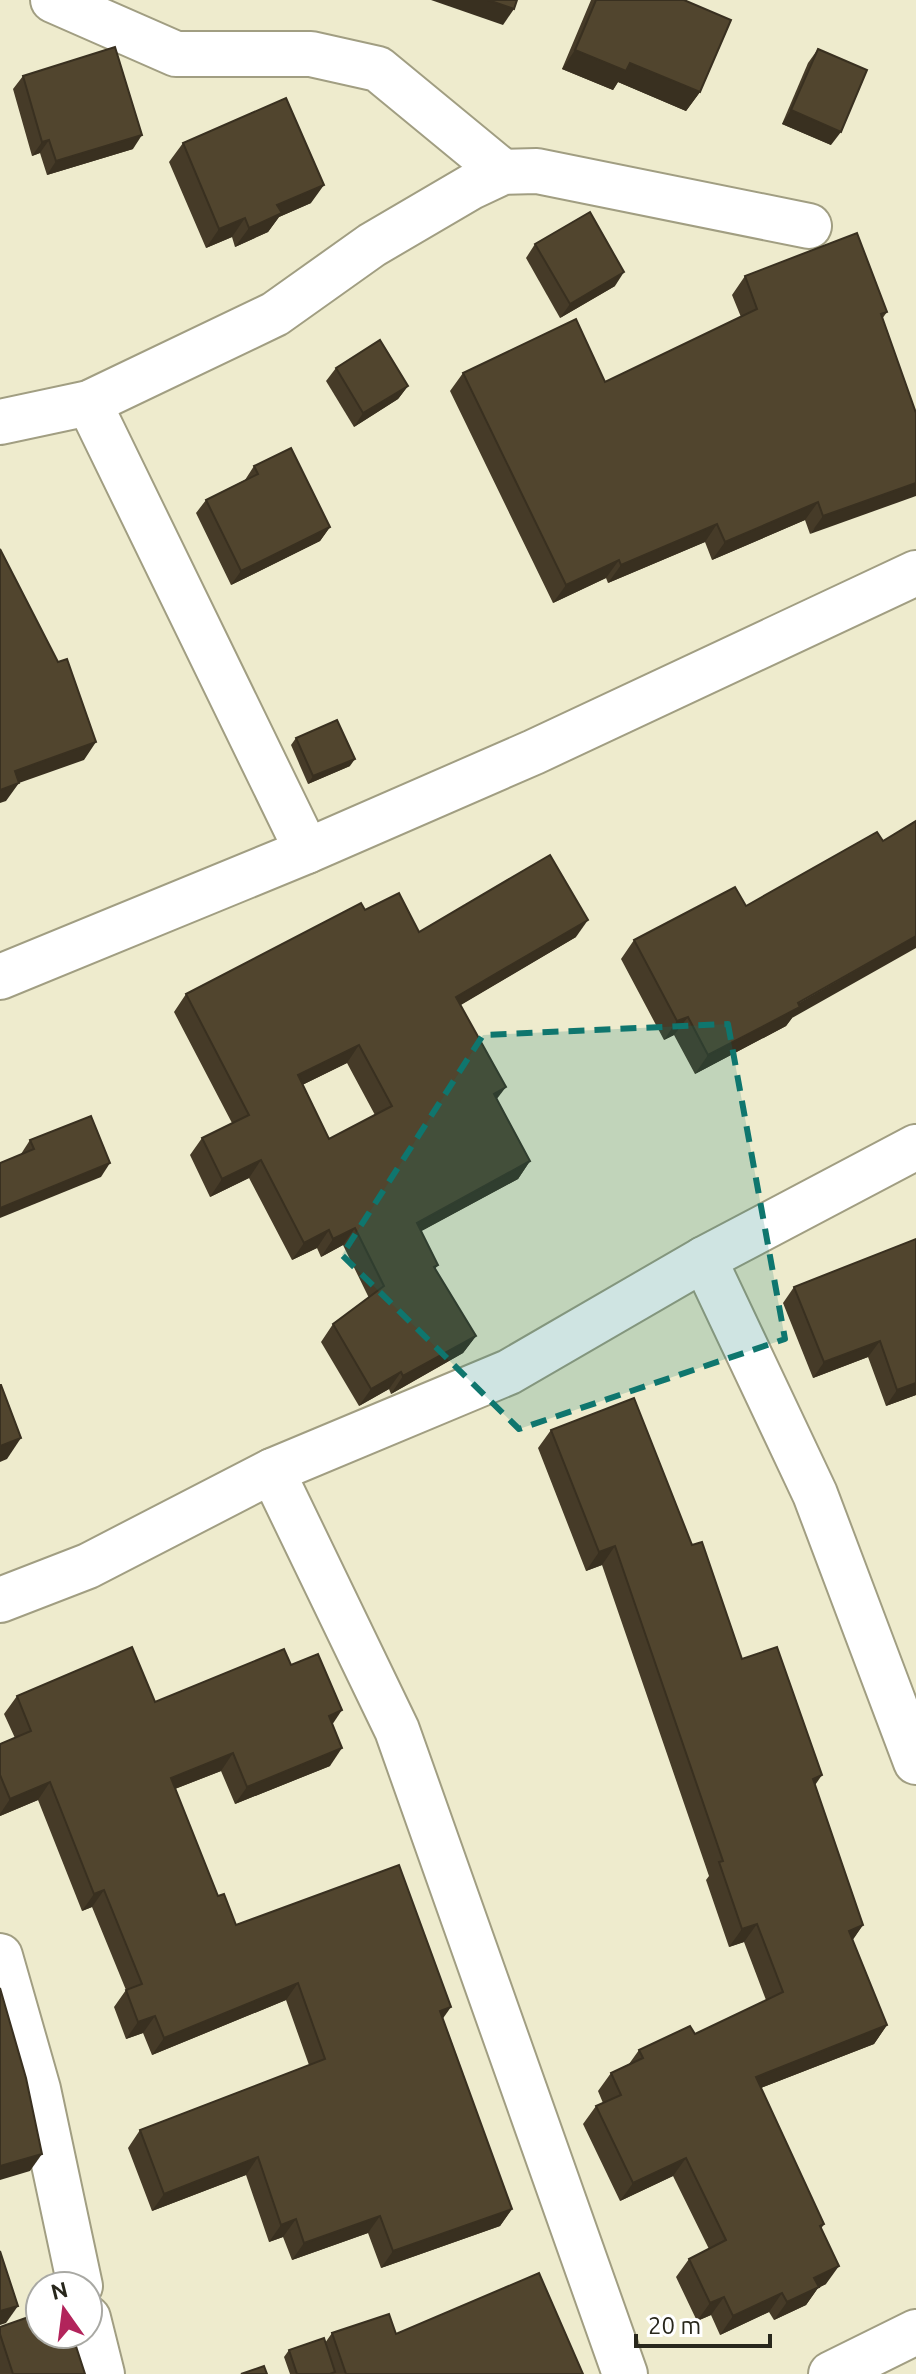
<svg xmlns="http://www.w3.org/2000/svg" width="916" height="2374" viewBox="0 0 916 2374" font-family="Ubuntu,sans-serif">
<rect width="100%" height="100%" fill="#eeebcd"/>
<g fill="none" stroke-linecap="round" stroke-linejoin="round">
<g stroke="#a19e82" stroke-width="48">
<g id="street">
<path d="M53,0L176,54H311L378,69L503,172"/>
<path d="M89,403L307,851"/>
<path d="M0,422L89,403L275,314L372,245L471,187L503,172L537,171L809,226"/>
<path d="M0,977L307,851L534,752L916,573"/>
<path d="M704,1259L815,1494L916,1762"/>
<path d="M272,1471L397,1730L625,2374"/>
<path d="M0,1600L88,1566L272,1471L509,1372L704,1259L916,1147"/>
<path d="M0,1956L38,2089L80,2286"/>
<path d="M88,2318L102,2374"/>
<path d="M831,2374L916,2332"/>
</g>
</g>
<use href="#street" stroke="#fff" stroke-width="44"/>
</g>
<g fill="#463b28" fill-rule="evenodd">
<path d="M591,0H684L700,92L686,111L618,82L613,90L562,69Z"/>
<path d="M818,49L831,145L782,124L808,63Z"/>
<path d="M23,76L133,149L47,175L40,153L32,156L13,89Z"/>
<path d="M183,143L311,203L279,217L268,232L235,247L232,237L206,248L169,162Z"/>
<path d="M535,244L615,286L560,318L526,258Z"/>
<path d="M745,276L887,312L882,319L916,413L810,534L805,520L712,560L705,542L608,583L606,578L553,603L450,391L463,373L605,382L741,317L732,295Z"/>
<path d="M336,368L408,386L398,399L354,427L326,381Z"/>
<path d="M254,466L330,527L320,541L231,585L196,513L206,500L245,480Z"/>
<path d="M296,738L350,766L308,784L291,745Z"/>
<path d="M365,910L419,932L576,937L460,1005L497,1099L530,1161L518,1179L421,1231L438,1265L435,1269L476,1336L463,1353L391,1394L389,1389L359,1406L321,1342L333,1324L369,1298L343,1245L321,1257L317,1248L292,1260L249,1178L210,1197L190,1155L202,1138L232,1123L174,1012L186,994ZM347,1063L375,1115L329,1139L302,1085Z"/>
<path d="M634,940L792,1018L786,1026L695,1074L674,1035L664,1040L621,959Z"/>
<path d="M30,1140L101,1177L21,1154Z"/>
<path d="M916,1239V1395L886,1406L868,1357L813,1378L783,1303L794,1287Z"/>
<path d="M551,1430L692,1545L742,1659L815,1786L863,1925L852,1940L887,2025L874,2044L761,2088L824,2224L821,2229L826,2284L818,2288L806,2305L774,2320L769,2312L720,2335L711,2315L697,2321L676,2277L689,2259L709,2249L673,2176L620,2201L583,2124L596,2106L603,2103L598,2091L611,2073L629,2064L639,2050L695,2034L766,2000L744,1942L729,1947L706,1880L709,1876L602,1565L586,1571L538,1448Z"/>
<path d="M291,1665L332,1724L330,1766L235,1804L221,1771L175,1789L218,1896L236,1925L443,2019L512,2209L500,2226L381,2268L368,2233L292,2260L283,2237L269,2242L246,2175L152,2211L128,2148L140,2130L309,2065L286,2000L152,2055L143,2033L126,2039L114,2007L126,1990L92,1907L82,1911L38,1800L0,1816V1744L15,1738L4,1714L17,1696L155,1702Z"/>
<path d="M0,2327L85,2374H0Z"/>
<path d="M332,2333L396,2334L583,2374H290L284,2357L289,2350L325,2343Z"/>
</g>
<g fill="#393020">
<path d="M431,0H488L514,9L503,25Z"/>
<path d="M575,50L630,63L700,92L686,111L618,82L613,90L562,69Z"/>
<path d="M791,110L841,132L831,145L782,124Z"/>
<path d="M142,135L133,149L47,175L56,161Z"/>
<path d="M49,140L40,153L32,156L42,142Z"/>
<path d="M324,185L311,203L279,217L268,232L235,247L249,228L277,205Z"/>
<path d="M245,218L232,237L206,248L219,229Z"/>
<path d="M624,272L615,286L560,318L570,304Z"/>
<path d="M408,386L398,399L354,427L363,413Z"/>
<path d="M916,483V496L810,534L823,516Z"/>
<path d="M818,502L805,520L712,560L725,542Z"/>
<path d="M717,524L705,542L608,583L621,565Z"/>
<path d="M330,527L320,541L231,585L241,571Z"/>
<path d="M619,560L606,578L553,603L566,585Z"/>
<path d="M96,742L84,760L19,783L6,801L0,803V790L15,771Z"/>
<path d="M355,759L350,766L308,784L313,776Z"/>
<path d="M588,920L576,937L444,1015L456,997Z"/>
<path d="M916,936V948L792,1018L786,1026L695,1074L708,1055Z"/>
<path d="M688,1017L674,1035L664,1040L677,1021Z"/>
<path d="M359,1045L347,1063L286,1093L298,1075Z"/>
<path d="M506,1087L493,1104L494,1094Z"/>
<path d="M261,1160L249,1178L210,1197L222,1179Z"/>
<path d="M530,1161L518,1179L405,1240L417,1223Z"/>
<path d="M110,1163L101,1177L0,1218V1208Z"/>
<path d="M355,1228L343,1245L321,1257L333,1239Z"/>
<path d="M329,1230L317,1248L292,1260L304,1243Z"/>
<path d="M476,1336L463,1353L391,1394L403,1376Z"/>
<path d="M880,1341L868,1357L813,1378L824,1362Z"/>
<path d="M401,1372L389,1389L359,1406L371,1389Z"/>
<path d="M916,1383V1395L886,1406L897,1390Z"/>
<path d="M21,1438L7,1459L0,1462V1446Z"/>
<path d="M615,1546L602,1565L586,1571L599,1552Z"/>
<path d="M342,1710L330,1728L329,1716Z"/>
<path d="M342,1748L330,1766L235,1804L247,1787Z"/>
<path d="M233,1753L221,1771L159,1795L171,1778Z"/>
<path d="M822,1775L809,1794L813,1779Z"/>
<path d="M50,1782L38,1800L0,1816V1814L10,1799Z"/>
<path d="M104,1890L92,1907L82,1911L94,1894Z"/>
<path d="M757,1924L744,1942L729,1947L742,1929Z"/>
<path d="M863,1925L850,1944L849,1931Z"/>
<path d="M298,1983L286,2000L152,2055L164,2038Z"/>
<path d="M451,2007L439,2024L440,2011Z"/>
<path d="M155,2016L143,2033L126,2039L138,2022Z"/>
<path d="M887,2025L874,2044L743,2095L756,2077Z"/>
<path d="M42,2154L30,2171L0,2180V2166Z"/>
<path d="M258,2157L246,2175L152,2211L164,2194Z"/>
<path d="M686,2158L673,2176L620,2201L633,2183Z"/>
<path d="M512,2209L500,2226L381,2268L393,2251Z"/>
<path d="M380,2216L368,2233L292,2260L304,2243Z"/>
<path d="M296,2219L283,2237L269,2242L281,2225Z"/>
<path d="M839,2266L826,2284L818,2288L806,2305L774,2320L787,2302L814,2278Z"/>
<path d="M782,2293L769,2312L720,2335L733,2316Z"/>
<path d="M724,2297L711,2315L697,2321L710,2303Z"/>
<path d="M18,2306L6,2323L0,2325V2311Z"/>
</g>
<g fill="#51452e" stroke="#393020" stroke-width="2" fill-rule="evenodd">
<path d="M488,0H517L514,9Z"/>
<path d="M596,0H684L731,20L700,92L630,63L626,71L575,50Z"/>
<path d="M115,47L142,135L56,161L49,140L42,142L23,76Z"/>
<path d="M818,49L867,70L841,132L791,110Z"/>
<path d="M286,98L324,185L277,205L282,213L249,228L245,218L219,229L183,143Z"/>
<path d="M590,212L624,272L570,304L535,244Z"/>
<path d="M857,233L887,312L881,314L916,413V483L823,516L818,502L725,542L717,524L621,565L619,560L566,585L463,373L576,319L605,382L757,309L745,276Z"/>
<path d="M380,340L408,386L363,413L336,368Z"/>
<path d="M291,448L330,527L241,571L206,500L258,474L254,466Z"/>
<path d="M0,549L58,662L67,659L96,742L15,771L19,783L0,790Z"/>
<path d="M337,720L355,759L313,776L296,738Z"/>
<path d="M916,821V936L798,1003L800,1007L708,1055L688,1017L677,1021L634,940L735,887L746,906L877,832L883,841Z"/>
<path d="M550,855L588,920L456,997L506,1087L494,1094L530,1161L417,1223L438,1265L434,1267L476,1336L403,1376L401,1372L371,1389L333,1324L384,1286L355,1228L333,1239L329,1230L304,1243L261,1160L222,1179L202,1138L249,1115L186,994L361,903L365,910L399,893L419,932ZM359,1045L392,1106L329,1139L298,1075Z"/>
<path d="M91,1116L110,1163L0,1208V1163L34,1149L30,1140Z"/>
<path d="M916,1239V1383L897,1390L880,1341L824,1362L794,1287Z"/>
<path d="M0,1385H1L21,1438L0,1446Z"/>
<path d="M634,1398L692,1545L702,1542L742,1659L777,1647L822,1775L813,1779L863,1925L849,1931L887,2025L756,2077L824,2224L820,2226L839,2266L814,2278L819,2287L787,2302L782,2293L733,2316L724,2297L710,2303L689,2259L726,2240L686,2158L633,2183L596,2106L621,2095L611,2073L643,2058L639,2050L690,2026L695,2034L783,1992L757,1924L742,1929L719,1862L723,1861L615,1546L599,1552L551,1430Z"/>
<path d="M132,1647L155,1702L284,1649L291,1665L318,1654L342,1710L329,1716L342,1748L247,1787L233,1753L171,1778L218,1896L224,1894L236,1925L399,1865L451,2007L440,2011L512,2209L393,2251L380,2216L304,2243L296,2219L281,2225L258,2157L164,2194L140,2130L325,2059L298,1983L164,2038L155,2016L138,2022L126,1990L142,1984L104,1890L94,1894L50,1782L10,1799L0,1775V1744L31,1731L17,1696Z"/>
<path d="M0,1988L26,2078L42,2154L0,2166Z"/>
<path d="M0,2251L18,2306L0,2311Z"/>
<path d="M539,2273L583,2374H346L332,2333L389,2314L396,2334Z"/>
<path d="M40,2313V2334H72L85,2374H13L0,2334V2327Z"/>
<path d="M324,2338L335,2372L330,2374H297L289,2350Z"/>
<path d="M264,2366L267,2374H241Z"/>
</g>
<path fill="#0f766e" fill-opacity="0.2" stroke="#0f766e" stroke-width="6" stroke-dasharray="16 10" stroke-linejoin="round" d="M728,1024L785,1339L519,1429L342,1255L483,1035Z"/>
<g transform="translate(64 2310) rotate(346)"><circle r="38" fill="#ffffff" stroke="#a9a9a4" stroke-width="2"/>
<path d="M0-6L14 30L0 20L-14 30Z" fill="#b2245b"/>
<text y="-12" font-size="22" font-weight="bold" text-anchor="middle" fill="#28271c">N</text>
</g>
<path d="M636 2334v12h134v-12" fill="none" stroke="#28271c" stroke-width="4"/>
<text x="648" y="2334" font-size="24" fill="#28271c" stroke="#ffffff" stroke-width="6" paint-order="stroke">20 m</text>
</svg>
